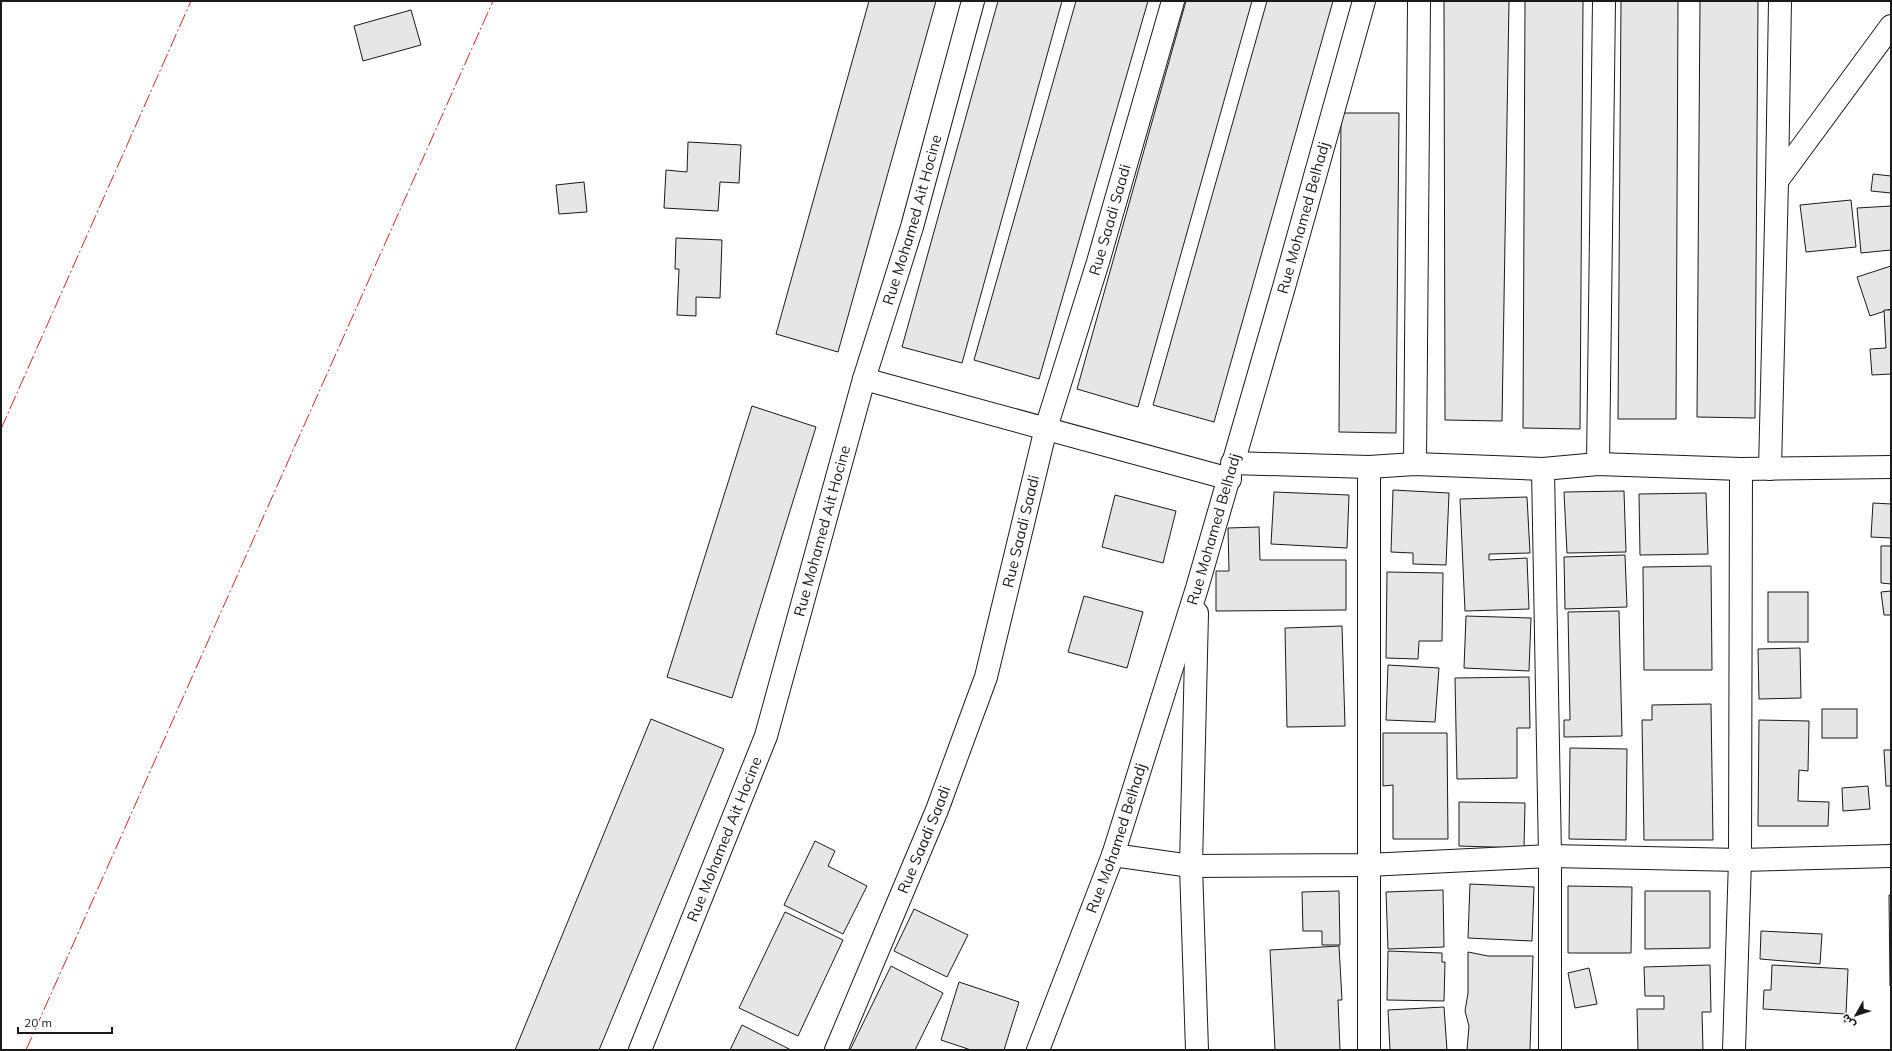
<svg xmlns="http://www.w3.org/2000/svg" width="1892" height="1051" viewBox="0 0 1892 1051" font-family="Mulish,'Noto Sans Arabic',sans-serif">
<rect width="100%" height="100%" fill="#fff"/>
<g fill="#e6e6e6" stroke="#1a1a1a">
<path d="M869,1H936L838,352L776,334Z"/>
<path d="M998,1H1062L962,363L902,347Z"/>
<path d="M1076,1H1148L1039,379L974,360Z"/>
<path d="M1186,1H1252L1138,407L1077,389Z"/>
<path d="M1267,1H1333L1214,422L1153,405Z"/>
<path d="M1444,1H1509L1502,421L1445,420Z"/>
<path d="M1525,1H1583L1580,429L1523,428Z"/>
<path d="M1621,1H1678L1676,419H1618Z"/>
<path d="M1700,1H1758L1755,418L1697,417Z"/>
<path d="M411,10L421,45L363,61L354,26Z"/>
<path d="M1341,113H1399L1396,433L1339,432Z"/>
<path d="M688,142L741,145L739,183L720,182L718,211L664,208L666,170L687,172Z"/>
<path d="M1873,174L1891,176V193L1871,191Z"/>
<path d="M584,182L587,212L559,214L556,185Z"/>
<path d="M1851,200L1856,247L1806,252L1800,205Z"/>
<path d="M1891,206V250L1861,253L1857,208Z"/>
<path d="M676,238L722,240L720,298L696,297V316L677,315L679,269H675Z"/>
<path d="M1891,266V309L1870,316L1857,277Z"/>
<path d="M1884,310H1891V374L1872,375L1870,349L1886,348Z"/>
<path d="M752,406L816,427L732,698L667,677Z"/>
<path d="M1393,490L1449,493L1446,565L1413,564V553L1391,552Z"/>
<path d="M1624,491L1626,552L1567,553L1564,492Z"/>
<path d="M1274,492L1349,495L1347,548L1271,544Z"/>
<path d="M1706,493L1708,554L1640,555L1639,494Z"/>
<path d="M1115,495L1176,511L1163,563L1102,547Z"/>
<path d="M1527,497L1530,553L1489,554V560L1527,558L1529,609L1465,611L1460,499Z"/>
<path d="M1873,503L1891,504V538L1871,537Z"/>
<path d="M1259,527L1260,560H1346V610L1216,611V571H1229L1228,528Z"/>
<path d="M1881,546H1891V584L1881,583Z"/>
<path d="M1625,555L1627,607L1565,609L1564,557Z"/>
<path d="M1711,566L1712,670H1644L1643,567Z"/>
<path d="M1387,572L1443,573L1442,641H1419L1418,659L1386,658Z"/>
<path d="M1891,591V615H1884L1881,592Z"/>
<rect x="1768" y="592" width="40" height="50"/>
<path d="M1084,596L1143,612L1127,668L1068,652Z"/>
<path d="M1619,611L1622,736L1564,737V720H1570L1568,612Z"/>
<path d="M1466,616L1531,618L1529,671L1464,668Z"/>
<path d="M1342,626L1345,726L1287,727L1285,628Z"/>
<path d="M1800,648L1801,698L1759,699L1758,649Z"/>
<path d="M1388,665L1439,668L1435,722L1386,720Z"/>
<path d="M1529,677L1530,728H1517V778L1457,779L1455,678Z"/>
<path d="M1711,704L1713,840H1644L1642,720H1652V705Z"/>
<rect x="1822" y="709" width="35" height="29"/>
<path d="M651,719L724,749L599,1050H515Z"/>
<path d="M1759,720L1809,721L1808,771L1799,770L1798,801L1829,802L1828,826H1758Z"/>
<path d="M1383,733H1447L1448,839H1393V785L1383,786Z"/>
<path d="M1570,748L1627,749L1626,840L1569,839Z"/>
<path d="M1884,750H1891V786H1886Z"/>
<path d="M1868,786L1870,809L1843,811L1842,788Z"/>
<path d="M1459,802L1525,803L1524,848L1459,846Z"/>
<path d="M815,841L835,851L828,866L867,886L843,934L784,905Z"/>
<path d="M1470,884L1534,887L1532,941L1468,938Z"/>
<path d="M1568,886L1632,887L1631,953H1568Z"/>
<path d="M1443,890L1444,947L1388,949L1386,892Z"/>
<path d="M1339,891L1340,945H1322V931H1303L1302,892Z"/>
<path d="M1645,891H1710V948L1645,949Z"/>
<path d="M1889,895H1891V986H1890Z"/>
<path d="M914,909L968,935L947,977L894,951Z"/>
<path d="M785,912L843,940L798,1036L739,1008Z"/>
<path d="M1761,931L1822,934L1820,964L1760,959Z"/>
<path d="M1339,946L1342,1000H1338L1340,1050H1275L1270,950Z"/>
<path d="M1388,951L1442,953V962H1445L1444,1001L1387,1000Z"/>
<path d="M1468,952L1488,956H1533L1530,1050H1467L1469,1026L1465,1011L1468,993Z"/>
<path d="M1710,965L1711,1012H1702L1703,1050H1638L1637,1009H1664V996H1645L1644,967Z"/>
<path d="M1772,965L1848,969L1846,1014L1763,1009L1764,990H1771Z"/>
<path d="M891,966L943,993L915,1050H850Z"/>
<path d="M1589,968L1597,1004L1575,1008L1568,973Z"/>
<path d="M959,982L1019,1002L1004,1050H971L941,1040Z"/>
<path d="M1444,1007L1447,1050H1390L1388,1010Z"/>
<path d="M742,1025L791,1050H730Z"/>
</g>
<g fill="none" stroke-linecap="round" stroke-linejoin="round">
<g stroke="#1a1a1a" stroke-width="24">
<g id="minor">
<path d="M1777,181L1780,1"/>
<path d="M864,379L1230,479"/>
<path d="M1232,463L1369,467L1415,464L1543,469L1598,464L1741,469L1891,467"/>
<path d="M1415,464L1419,1"/>
<path d="M1598,464L1604,1"/>
<path d="M1543,469L1550,856V1050"/>
<path d="M1770,469L1777,181L1891,26"/>
<path d="M1113,855L1191,866L1368,865L1550,856L1740,860L1891,856"/>
<path id="s1" d="M836,1050L937,810L986,677L1046,428L1098,262L1173,1"/>
<path id="s2" d="M1038,1050L1113,855L1197,588L1284,287L1364,1"/>
<path d="M1197,1050L1191,866L1197,613"/>
<path d="M1369,1050V467"/>
<path d="M1734,1050L1740,860L1741,469"/>
</g>
</g>
<g stroke="#1a1a1a" stroke-width="24">
<g id="tertiary">
<path id="s3" d="M640,1050L766,736L864,379L912,227L973,1"/>
</g>
</g>
<use href="#minor" stroke="#fff" stroke-width="22"/>
<use href="#tertiary" stroke="#fff" stroke-width="22"/>
<g stroke="#c62828" stroke-width="1" stroke-dasharray="14 3 2 3" stroke-linecap="butt">
<path d="M1,429L191,1"/>
<path d="M26,1050L493,1"/>
</g>
</g>
<g text-anchor="middle" stroke-width="3" stroke-linejoin="round" paint-order="stroke">
<g font-size="15" fill="#1a1a1a" stroke="#fff">
<text dy="5" stroke="none"><textPath href="#s2" startOffset="874">Rue Mohamed Belhadj</textPath></text>
<text dy="5" stroke="none"><textPath href="#s3" startOffset="875">Rue Mohamed Ait Hocine</textPath></text>
<text dy="5" stroke="none"><textPath href="#s1" startOffset="876">Rue Saadi Saadi</textPath></text>
<text dy="5" stroke="none"><textPath href="#s2" startOffset="550">Rue Mohamed Belhadj</textPath></text>
<text dy="5" stroke="none"><textPath href="#s3" startOffset="551">Rue Mohamed Ait Hocine</textPath></text>
<text dy="5" stroke="none"><textPath href="#s1" startOffset="552">Rue Saadi Saadi</textPath></text>
<text dy="5" stroke="none"><textPath href="#s2" startOffset="226">Rue Mohamed Belhadj</textPath></text>
<text dy="5" stroke="none"><textPath href="#s3" startOffset="227">Rue Mohamed Ait Hocine</textPath></text>
<text dy="5" stroke="none"><textPath href="#s1" startOffset="228">Rue Saadi Saadi</textPath></text>
</g>
</g>
<rect width="1892" height="1051" fill="none" stroke="#1a1a1a" stroke-width="4"/>
<g transform="translate(1856 1015) rotate(231)" stroke="#ffffff" stroke-width="3" paint-order="stroke">
<path d="M0-3L7 15L0 10L-7 15Z" fill="#1a1a1a"/>
<text y="-6" font-size="11" font-weight="bold" text-anchor="middle" fill="#1a1a1a">ش</text>
</g>
<path d="M18 1027v6h94v-6" fill="none" stroke="#1a1a1a" stroke-width="2"/>
<text x="24" y="1027" font-size="12" fill="#1a1a1a" stroke="#ffffff" stroke-width="3" paint-order="stroke">20 m</text>
</svg>
